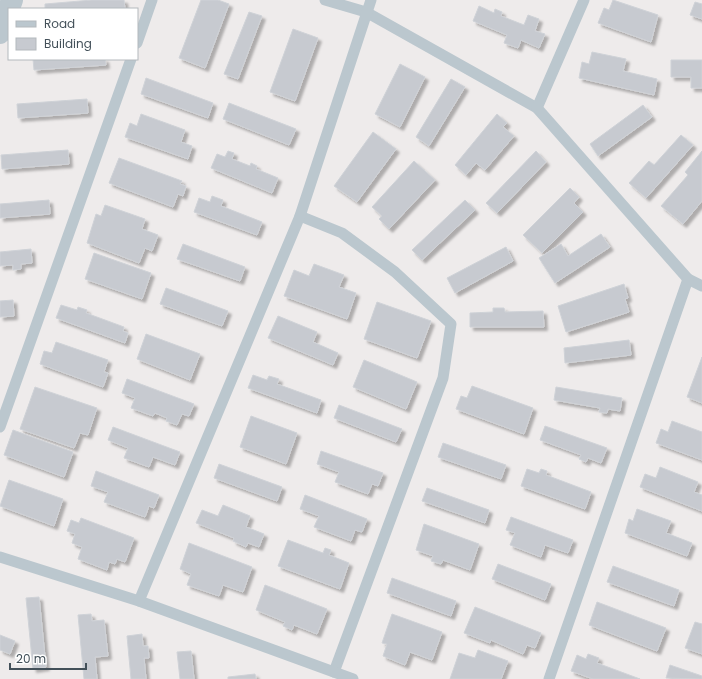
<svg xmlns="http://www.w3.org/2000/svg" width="702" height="679" viewBox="0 0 702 679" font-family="Poppins,sans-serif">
<defs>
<filter id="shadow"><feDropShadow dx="3.5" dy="3.5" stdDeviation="1" flood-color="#0004"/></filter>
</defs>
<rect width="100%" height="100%" fill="#eeebeb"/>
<g fill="#c7cad0" stroke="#cfd2d7" filter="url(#shadow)">
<path d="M92,0H124L125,9H45V4Z"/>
<path d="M201,0H218L229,4L205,68L179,58Z"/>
<path d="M613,0L658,15L651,42L598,23L604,8L609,10Z"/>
<path d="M695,2L702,4V19L690,15Z"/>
<path d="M479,6L494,13L495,9L502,12L501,16L524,25L528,15L539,19L535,31L545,34L539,48L521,40L518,48L504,43L507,35L473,21Z"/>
<path d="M249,12L262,16L238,79L224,74Z"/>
<path d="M293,29L318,38L295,101L270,92Z"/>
<path d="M592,52L626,59L623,71L657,79L654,95L579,78L582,62L589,64Z"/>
<path d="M33,59H105L106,65L34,70Z"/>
<path d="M671,60H702V88H691V77H671Z"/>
<path d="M400,64L425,77L400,127L375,114Z"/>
<path d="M146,78L213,103L208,118L141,94Z"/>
<path d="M451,79L465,87L429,146L416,137Z"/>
<path d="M87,99L88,113L18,118L17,104Z"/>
<path d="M229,103L296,129L289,145L223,119Z"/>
<path d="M643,105L652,117L598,156L590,144Z"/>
<path d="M141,114L185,130L181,142L192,146L188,159L125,137L130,123L137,126Z"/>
<path d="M497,114L507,123L503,127L514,136L485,170L476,163L466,175L455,165Z"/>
<path d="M373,132L396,149L357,202L334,186Z"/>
<path d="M681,135L693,145L646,198L629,183L649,161L654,165Z"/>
<path d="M68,150L69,164L2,169L1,155Z"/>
<path d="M228,151L234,153L232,159L250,166L251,163L257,166L256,169L278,178L272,193L211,168L217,154L225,157Z"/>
<path d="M536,151L546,162L497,213L486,203Z"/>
<path d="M702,151V201L683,224L661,206L688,175L685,172Z"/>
<path d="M119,158L182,181L180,184L186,186L183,196L178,194L173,207L109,183Z"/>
<path d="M414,161L435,180L389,229L379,219L382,216L372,207Z"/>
<path d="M570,188L579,197L574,203L583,212L542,253L523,235Z"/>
<path d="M212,196L223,200L221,206L262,222L257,235L194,212L199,198L210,202Z"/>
<path d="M49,200L50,214L0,218V204Z"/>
<path d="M465,200L475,210L422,260L412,250Z"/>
<path d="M105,205L145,219L142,229L158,235L152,251L145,248L139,263L87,243L96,214L101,216Z"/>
<path d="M601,234L610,247L555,283L539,258L561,244L568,256Z"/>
<path d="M183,244L245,267L240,281L177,259Z"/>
<path d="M506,247L513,261L455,293L447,278Z"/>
<path d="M31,249L32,263L21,264V269L13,270V265L0,266V252Z"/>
<path d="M94,253L151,273L142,299L85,279Z"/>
<path d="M314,264L344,275L339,287L356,293L347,319L284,296L294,270L309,276Z"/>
<path d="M624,284L628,298L625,299L629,312L566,332L558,306Z"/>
<path d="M166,288L228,311L222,326L160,304Z"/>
<path d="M13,300L14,316L0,317V301Z"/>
<path d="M377,302L431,321L417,358L364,339Z"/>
<path d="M61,305L77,310L78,307L87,310L86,313L124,327L123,331L128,333L125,343L56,318Z"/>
<path d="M493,308H504L505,312L543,311L544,327H470V313L493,312Z"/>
<path d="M278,316L317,332L313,342L338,353L333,365L268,338Z"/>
<path d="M146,334L200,354L190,380L137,359Z"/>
<path d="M629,340L631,355L565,363L564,348Z"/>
<path d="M56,342L108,360L104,372L108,373L103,387L40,364L44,351L52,353Z"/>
<path d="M702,357V403L687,397Z"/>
<path d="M364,360L417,382L406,409L353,387Z"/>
<path d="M253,375L267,380L269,376L279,379L277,384L321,400L317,413L248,388Z"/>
<path d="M127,379L194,404L189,416L182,414L177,425L166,421L167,418L155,413L153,416L131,408L135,398L122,393Z"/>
<path d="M472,386L533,408L524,434L456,409L461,396L467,398Z"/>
<path d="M35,387L97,408L88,435L80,433L74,448L20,429Z"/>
<path d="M556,387L622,398L620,411L608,409L607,413L599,412L600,408L554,400Z"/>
<path d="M339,405L402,429L396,442L334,418Z"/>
<path d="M251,416L297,433L286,464L240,447Z"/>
<path d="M672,421L702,432V460L656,443L661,429L668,432Z"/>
<path d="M545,426L607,448L601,463L588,458L586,462L579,459L581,455L540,440Z"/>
<path d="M113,427L180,452L175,465L153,457L149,467L124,458L128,448L108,440Z"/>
<path d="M13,430L73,452L64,477L4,455Z"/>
<path d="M443,443L506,465L501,479L438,457Z"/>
<path d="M321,451L383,473L378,486L372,484L368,494L335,482L339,472L317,464Z"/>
<path d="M219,464L282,487L277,501L214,478Z"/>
<path d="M660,467L698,482L694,492L702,495V511L640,487L645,474L656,478Z"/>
<path d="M527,469L539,473L541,469L547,471L546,475L591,492L585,509L521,486Z"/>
<path d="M96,471L159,495L154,508L149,506L145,517L104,502L108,492L91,486Z"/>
<path d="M9,480L63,499L54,526L0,506Z"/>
<path d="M427,488L489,510L485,523L422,501Z"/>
<path d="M305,495L367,519L362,532L355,530L351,541L314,527L319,516L300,509Z"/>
<path d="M223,505L250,516L246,527L264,534L259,547L248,543L246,547L233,541L234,538L196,523L202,510L218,516Z"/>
<path d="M637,509L671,521L666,533L692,543L687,556L625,533L629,519L633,521Z"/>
<path d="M511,517L573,540L568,553L545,545L541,557L510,545L515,533L506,530Z"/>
<path d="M81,518L134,538L125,562L117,559L115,564L109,562L107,570L78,559L82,547L72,543L75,534L67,531L71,520L79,523Z"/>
<path d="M424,524L479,544L470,570L443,560L441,564L431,561L433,556L416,550Z"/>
<path d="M288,540L323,553L325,548L331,550L329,555L349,563L340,589L278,566Z"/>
<path d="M189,543L252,567L243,592L223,585L219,596L187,585L191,574L180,569Z"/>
<path d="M498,564L551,584L545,600L492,579Z"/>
<path d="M613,566L679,590L674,606L607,582Z"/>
<path d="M392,578L456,601L451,616L387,593Z"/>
<path d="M265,585L327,609L317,634L294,625L292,630L283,626L285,622L256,610Z"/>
<path d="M39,597L46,667L33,669L26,598Z"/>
<path d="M597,602L666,628L657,651L589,625Z"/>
<path d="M475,607L541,633L535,648L527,645L523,654L491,640L490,643L464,633Z"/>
<path d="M91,614L92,621L104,620L108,656L95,657L97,679H84L78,615Z"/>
<path d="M392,614L442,632L432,660L410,652L405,665L383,656L387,644L382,643Z"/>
<path d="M695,622L702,624V654L685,648Z"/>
<path d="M142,634L143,646H148L149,658H144L146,679H131L127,636Z"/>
<path d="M0,635L15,641L10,654L0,650Z"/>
<path d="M478,650L508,661L501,679H450L459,653L475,658Z"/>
<path d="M191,651L194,679H180L177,652Z"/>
<path d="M588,654L599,658L597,663L640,679H593L571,671L577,655L586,659Z"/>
<path d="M670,665L702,676V679L666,678Z"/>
<path d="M255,674L256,679H228V677Z"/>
</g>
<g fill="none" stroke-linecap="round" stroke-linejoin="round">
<g stroke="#bbc7ce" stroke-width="11">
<path d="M325,0L366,12L537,108L688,279L702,286"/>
<path d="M137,43L152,0"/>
<path d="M537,108L584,0"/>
<path d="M300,216L342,233L395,272L451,324L443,378L334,672"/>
<path d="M0,427L131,59"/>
<path d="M0,557L139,601L353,679"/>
<path d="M139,601L300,216L371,0"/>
<path d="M549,679L688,279"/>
</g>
<path stroke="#bbc7ce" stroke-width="22" d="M0,33L12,0"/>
</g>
<rect x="8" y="8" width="130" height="52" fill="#ffffff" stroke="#b4b9bd"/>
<rect x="16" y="21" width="20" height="6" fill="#bbc7ce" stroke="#b4b9bd"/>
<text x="44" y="28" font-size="12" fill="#435059">Road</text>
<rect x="16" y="38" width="20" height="12" fill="#c7cad0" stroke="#b4b9bd"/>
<text x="44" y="48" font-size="12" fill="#435059">Building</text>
<path d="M10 663v6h76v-6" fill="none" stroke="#435059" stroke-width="2"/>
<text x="16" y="663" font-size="12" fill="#435059" stroke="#ffffff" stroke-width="3" paint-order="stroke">20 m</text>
</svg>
